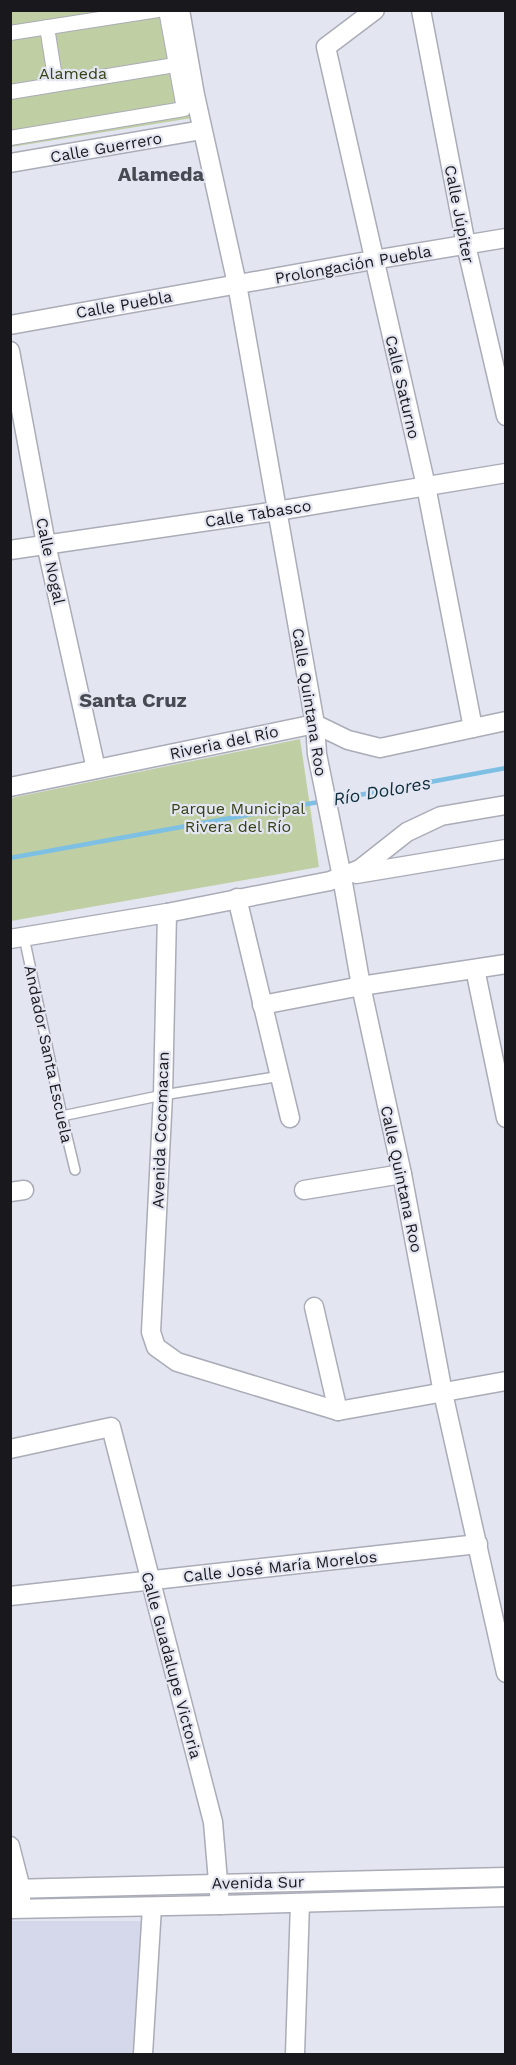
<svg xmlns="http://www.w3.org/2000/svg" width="516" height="2065" viewBox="0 0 516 2065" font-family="'Work Sans',sans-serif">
<rect width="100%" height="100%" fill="#e3e5f1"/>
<path fill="#d4d8ea" d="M11,1921H146L134,2054H11Z"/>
<g fill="#c0cea3">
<path d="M11,11H172L192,118L11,147Z"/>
<path d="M300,739L319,867L11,921V798Z"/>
</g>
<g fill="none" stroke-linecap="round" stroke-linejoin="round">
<g stroke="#7ec0e4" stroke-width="4.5">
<path d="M332,800L506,768"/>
<path d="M10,858L324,801"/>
</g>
<g stroke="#aaacb7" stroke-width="12">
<g id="service">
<path d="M24,937L62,1116L75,1170"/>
<path d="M62,1116L163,1095L281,1076"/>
</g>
</g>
<g stroke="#aaacb7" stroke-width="16">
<g id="pedestrian">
<path d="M47,27L56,84"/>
<path d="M10,33L158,10"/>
<path d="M10,92L175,65"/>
<path d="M10,138L184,109L166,10"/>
</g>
</g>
<g stroke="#aaacb7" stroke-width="21">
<g id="minor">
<path d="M180,10L195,95L237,284L315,724L317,754L342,877L361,986L402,1174L443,1393L506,1673"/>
<path d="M375,10L326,47L426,486L473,728"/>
<path d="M421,10L466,245L506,416"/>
<path d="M10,163L202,130"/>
<path d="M10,325L373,260L506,238"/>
<path d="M10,351L46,544L96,769"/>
<path d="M10,550L277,511L506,473"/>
<path d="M10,787L315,724L348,740L380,748L506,721"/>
<path d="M356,874L506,849"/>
<path d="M237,898L290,1118"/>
<path d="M167,913L163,1095L151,1332L156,1347L177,1362L338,1411L506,1381"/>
<path d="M10,939L167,913L330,881L360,869L407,832L441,816L506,805"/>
<path d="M475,969L506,1118"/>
<path d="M262,1005L361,986L506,964"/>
<path d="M304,1190L402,1174"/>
<path d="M10,1192L24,1190"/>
<path d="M314,1307L338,1411"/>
<path d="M10,1449L111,1427L213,1822L220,1905"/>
<path d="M10,1596L478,1544"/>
<path d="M10,1846L21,1889V1901"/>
<path d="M10,1889L506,1877"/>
<path d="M10,1909L220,1905L506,1897"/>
<path d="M143,2054L152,1907"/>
<path d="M295,2054L300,1903"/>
</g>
</g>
<use href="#service" stroke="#fff" stroke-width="9"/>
<use href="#pedestrian" stroke="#fff" stroke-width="14"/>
<use href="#minor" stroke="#fff" stroke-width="18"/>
</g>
<g text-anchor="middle" stroke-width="4.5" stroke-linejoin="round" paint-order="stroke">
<g font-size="16" fill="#354114" stroke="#e3e5f1">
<text x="73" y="79">Alameda</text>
<text x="238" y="814">Parque Municipal<tspan x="238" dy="18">Rivera del Río</tspan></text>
</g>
<g font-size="16" fill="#19191d" stroke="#e3e5f1">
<text transform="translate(106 147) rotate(-10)" y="6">Calle Guerrero</text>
<text transform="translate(460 214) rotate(79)" y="6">Calle Júpiter</text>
<text transform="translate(353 264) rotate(-10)" y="6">Prolongación Puebla</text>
<text transform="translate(124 304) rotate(-10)" y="6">Calle Puebla</text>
<text transform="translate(403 387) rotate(77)" y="6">Calle Saturno</text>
<text transform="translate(258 513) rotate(-9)" y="6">Calle Tabasco</text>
<text transform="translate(51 561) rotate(78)" y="6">Calle Nogal</text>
<text transform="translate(310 702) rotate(81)" y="6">Calle Quintana Roo</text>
<text transform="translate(224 742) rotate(-12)" y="6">Riveria del Río</text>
<text transform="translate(49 1054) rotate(78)" y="6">Andador Santa Escuela</text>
<text transform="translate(160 1130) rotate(-88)" y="6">Avenida Cocomacan</text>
<text transform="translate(402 1179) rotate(78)" y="6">Calle Quintana Roo</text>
<text transform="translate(280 1566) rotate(-6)" y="6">Calle José María Morelos</text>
<text transform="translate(172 1665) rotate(75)" y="6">Calle Guadalupe Victoria</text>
<text transform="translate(258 1882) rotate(-1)" y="6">Avenida Sur</text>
</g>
<g font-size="18" font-style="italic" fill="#0d2d3c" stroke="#e3e5f1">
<text transform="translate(382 791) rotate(-10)" y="6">Río Dolores</text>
</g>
<g font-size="20" font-weight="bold" fill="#484a53" stroke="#e3e5f1">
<text x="161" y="181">Alameda</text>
<text x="133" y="707">Santa Cruz</text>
</g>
</g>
<rect width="516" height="2065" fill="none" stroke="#19191d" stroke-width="24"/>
</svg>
